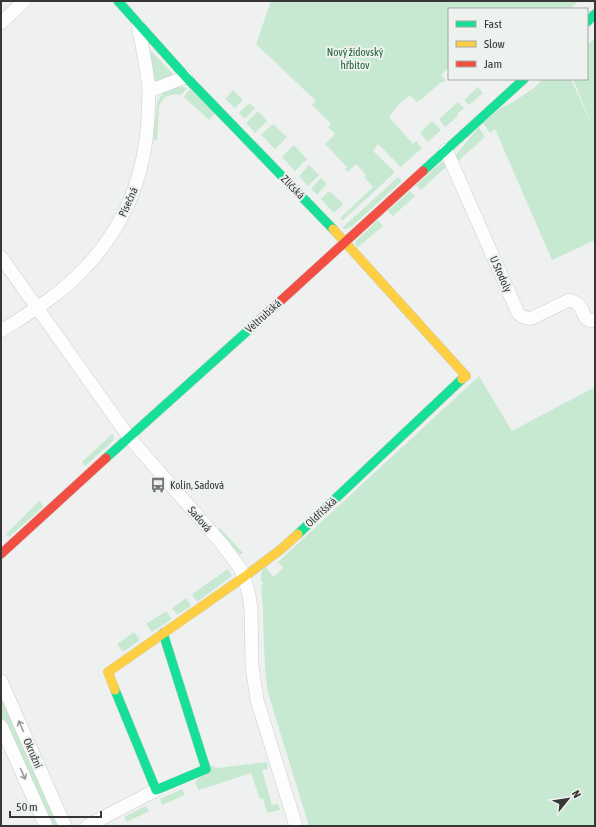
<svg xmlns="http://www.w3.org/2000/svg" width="596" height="827" viewBox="0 0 596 827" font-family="'Asap Condensed',sans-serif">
<rect width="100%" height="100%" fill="#eff1f0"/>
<g fill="#c8e9d1">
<path d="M271,1H579L570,9H449V67L441,75L446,80L443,83L441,82L421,100L420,99L417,102L410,95L399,104L389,117L413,144L416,141L422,148L401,167L378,144L373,151L395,172L376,190L342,221L340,218L373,187L364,177L366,175L356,164L348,172L345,169L347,167L325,144L335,134L328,127L331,124L312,105L316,101L256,44Z"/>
<path d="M595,38V240L552,260L495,129L490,133L483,123L501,108L515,101L535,87L543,79H571L593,128L573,79H587V45Z"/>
<path d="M151,51L173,74L171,76L155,82L149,52Z"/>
<path d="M179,86L187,88L181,95C170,93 163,96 159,107L157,140H153L157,103L160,97L164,92Z"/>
<path d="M478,87L483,93L469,105L464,100Z"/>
<path d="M190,89L215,113L209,120L184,97Z"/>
<path d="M233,90L243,100L235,108L225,99Z"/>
<path d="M458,102L464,108L457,114L458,116L445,127L439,119Z"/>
<path d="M249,103L255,108L245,119L239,113Z"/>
<path d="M258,111L267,121L255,133L246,123Z"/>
<path d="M432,121L441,130L428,142L420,133Z"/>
<path d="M273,124L287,137L275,149L261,135Z"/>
<path d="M479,127L485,137L458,161L456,157L457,153Z"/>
<path d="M294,145L307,159L295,171L282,157Z"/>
<path d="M443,161L448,165L421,190L416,185Z"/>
<path d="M309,165L319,175L308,186L299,176Z"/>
<path d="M398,177L402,181L351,227L345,229L342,228Z"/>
<path d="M321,178L327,184L317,195L311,189Z"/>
<path d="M329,191L339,200H340L343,204L334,213L321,199Z"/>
<path d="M410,191L415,196L393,216L388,211Z"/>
<path d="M378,220L383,226L357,248L355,242Z"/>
<path d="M479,376L512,431L595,387V826H309L268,693C262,657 265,621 261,585L263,584V582H261V574L265,565L273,577L283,568L278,562Z"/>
<path d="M112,434L114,437L113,441L85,466L82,462Z"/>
<path d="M39,501L44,506L9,537L6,534Z"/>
<path d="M220,528L243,553L240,555L218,530Z"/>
<path d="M228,569L232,576L197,602L192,594Z"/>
<path d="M186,598L191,606L177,615L172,608Z"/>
<path d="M166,611L172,619L152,632L146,624Z"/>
<path d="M134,632L140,640L123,652L117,644Z"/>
<path d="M1,692L61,826H51L1,715Z"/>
<path d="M267,762L268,769L262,770L272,805L278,804L280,810L267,813L263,798L260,799L251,773L199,790L195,783L209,765L218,768Z"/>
<path d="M182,789L185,795L162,805L160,799Z"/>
<path d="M146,806L149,811L127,822L124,817Z"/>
</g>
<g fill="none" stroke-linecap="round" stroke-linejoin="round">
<g stroke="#cbcccb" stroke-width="14">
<g id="street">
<path d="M1,23L24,1"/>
<path d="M149,91L186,77"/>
<path d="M446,150L518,313C522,317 526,319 532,318L569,300C573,301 576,302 579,305C585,312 583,323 595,320"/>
<path d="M1,257L129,437L222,544L240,568L244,577L249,595L251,609L252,666L257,700L296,826"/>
<path d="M1,331C29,313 58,296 81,272C123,230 145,177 148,118C148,109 149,99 149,90C147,68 142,46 138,25"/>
<path d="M1,681L65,826"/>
<path d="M1,726L46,826"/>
<path d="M87,826L156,790"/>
</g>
</g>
<g stroke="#cbcccb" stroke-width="10">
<g id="fast">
<path d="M118,1L186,77L333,229"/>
<path d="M587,22L595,14"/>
<path d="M423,171L524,79"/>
<path d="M106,458L253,326"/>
<path d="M298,534L462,379"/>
<path d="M115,690L156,790L206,769L163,633"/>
</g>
</g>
<g stroke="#cbcccb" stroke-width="10">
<g id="slow">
<path d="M333,229L466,376L462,379"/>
<path d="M115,690L108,672L244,577L280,550L298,534"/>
</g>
</g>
<g stroke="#cbcccb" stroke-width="10">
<g id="jam">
<path d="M253,326L423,171"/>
<path d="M1,554L106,458"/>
</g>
</g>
<use href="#street" stroke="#fdfdfd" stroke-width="13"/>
<use href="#fast" stroke="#16e098" stroke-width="9"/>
<use href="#slow" stroke="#ffcf43" stroke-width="9"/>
<use href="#jam" stroke="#f24e42" stroke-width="9"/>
</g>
<defs><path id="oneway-shaft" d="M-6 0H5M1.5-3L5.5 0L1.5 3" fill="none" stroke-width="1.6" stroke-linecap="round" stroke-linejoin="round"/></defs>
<g stroke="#999a99">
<use href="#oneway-shaft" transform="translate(21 726) rotate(-114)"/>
<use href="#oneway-shaft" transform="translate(23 774) rotate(66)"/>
</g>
<defs>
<g id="bus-bare" transform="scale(1.2)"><path d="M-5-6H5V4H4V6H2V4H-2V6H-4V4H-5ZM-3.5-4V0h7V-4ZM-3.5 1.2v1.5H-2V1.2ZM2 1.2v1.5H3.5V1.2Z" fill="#767776" stroke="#eef2ef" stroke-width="2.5" paint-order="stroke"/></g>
</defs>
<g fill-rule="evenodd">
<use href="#bus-bare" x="158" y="485"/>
</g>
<g text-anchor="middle" stroke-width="4" stroke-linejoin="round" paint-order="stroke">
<g font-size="11" fill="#226037" stroke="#eef2ef">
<text x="355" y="56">Nový židovský<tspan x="355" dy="13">hřbitov</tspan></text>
</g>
<g font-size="11" fill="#353635" stroke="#eef2ef">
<text transform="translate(293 187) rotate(46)" y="4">Zličská</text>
<text transform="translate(128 202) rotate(-66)" y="4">Písečná</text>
<text transform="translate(501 274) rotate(66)" y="4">U Stodoly</text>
<text transform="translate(263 316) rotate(-42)" y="4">Veltrubská</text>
<text transform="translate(321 512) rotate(-43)" y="4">Oldřišská</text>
<text transform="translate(200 519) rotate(49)" y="4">Sadová</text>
<text transform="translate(33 753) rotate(66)" y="4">Okružní</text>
</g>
<g font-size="11" fill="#353635" stroke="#eef2ef" text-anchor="start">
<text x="170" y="489">Kolín, Sadová</text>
</g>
</g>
<rect width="596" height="827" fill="none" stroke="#353635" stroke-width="4"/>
<rect x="448" y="8" width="140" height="72" fill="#eef2ef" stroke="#a4a7a5"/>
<rect x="456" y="21" width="20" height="6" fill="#16e098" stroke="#a4a7a5"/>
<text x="484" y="28" font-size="12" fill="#353635">Fast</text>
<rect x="456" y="41" width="20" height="6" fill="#ffcf43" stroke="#a4a7a5"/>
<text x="484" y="48" font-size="12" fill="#353635">Slow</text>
<rect x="456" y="61" width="20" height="6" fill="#f24e42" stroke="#a4a7a5"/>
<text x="484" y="68" font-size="12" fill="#353635">Jam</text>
<g transform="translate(568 799) rotate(60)" stroke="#eef2ef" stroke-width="3" paint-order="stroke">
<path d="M0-3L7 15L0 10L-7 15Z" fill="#353635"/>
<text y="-6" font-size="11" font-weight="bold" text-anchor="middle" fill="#353635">N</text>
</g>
<path d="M10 811v6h91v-6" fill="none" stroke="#353635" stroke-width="2"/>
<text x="16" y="811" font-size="12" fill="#353635" stroke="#eef2ef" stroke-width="3" paint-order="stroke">50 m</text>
</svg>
